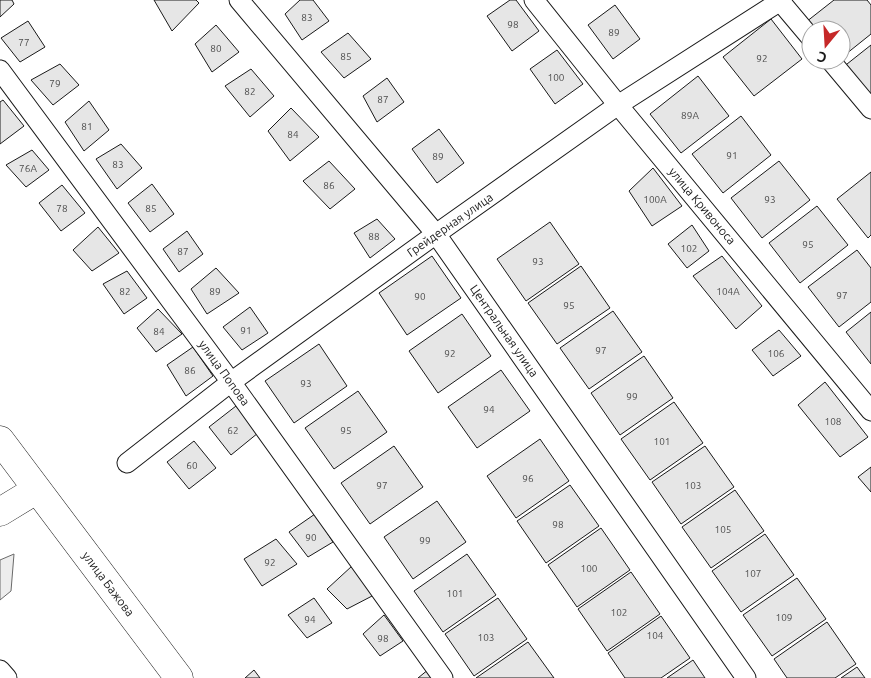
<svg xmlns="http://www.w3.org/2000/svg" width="871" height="678" viewBox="0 0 871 678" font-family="Ubuntu,sans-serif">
<rect width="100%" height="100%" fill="#fff"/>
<path fill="#ededed" stroke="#6a6a6a" d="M14,554L11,591L0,600V560Z"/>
<g fill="#e6e6e6" stroke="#1a1a1a">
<path d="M0,0H12L14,4L0,17Z"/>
<path d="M154,0H196L199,3L172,31Z"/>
<path d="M300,0H313L329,21L302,40L285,14Z"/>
<path d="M510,0H516L539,31L512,51L487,16Z"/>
<path d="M834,0H867L871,5V34L841,58V30H813L806,22Z"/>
<path d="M615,5L640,39L613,59L588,25Z"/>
<path d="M771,19L802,59L754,96L723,57Z"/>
<path d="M28,21L45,47L20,62L1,38Z"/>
<path d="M216,25L239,52L212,72L195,44Z"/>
<path d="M348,33L371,59L344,78L321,52Z"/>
<path d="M871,45V104L842,68Z"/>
<path d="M557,50L583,84L555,104L530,69Z"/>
<path d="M60,64L79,85L53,105L31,80Z"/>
<path d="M251,69L274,96L250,117L225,86Z"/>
<path d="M698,76L729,116L681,153L650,114Z"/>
<path d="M387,78L404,102L377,122L363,96Z"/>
<path d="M3,100L24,126L0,144V102Z"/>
<path d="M89,101L109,130L84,151L65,122Z"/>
<path d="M291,108L319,137L290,161L268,131Z"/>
<path d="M741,116L771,155L723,193L692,154Z"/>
<path d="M439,129L464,163L437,183L412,149Z"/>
<path d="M121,144L142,168L117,189L96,159Z"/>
<path d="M32,150L49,170L26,187L6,165Z"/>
<path d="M329,161L355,189L330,209L303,181Z"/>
<path d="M779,161L810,200L762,238L731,198Z"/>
<path d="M653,168L682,206L652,226L629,191Z"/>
<path d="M871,172V235L868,238L837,199Z"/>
<path d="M152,184L174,214L150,232L128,203Z"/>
<path d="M62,185L85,213L61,231L39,203Z"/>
<path d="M817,206L848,245L800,283L769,243Z"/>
<path d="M377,219L395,239L370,258L354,233Z"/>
<path d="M550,222L579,264L526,301L497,259Z"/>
<path d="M692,225L709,251L687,268L668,244Z"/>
<path d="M98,227L119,253L92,271L73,250Z"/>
<path d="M187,231L203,254L179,272L163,249Z"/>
<path d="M857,250L871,268V302L839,327L808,287Z"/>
<path d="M432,256L461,298L407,335L379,293Z"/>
<path d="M722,256L762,306L736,329L693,276Z"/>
<path d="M581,266L610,308L557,344L528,303Z"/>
<path d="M216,268L239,293L207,314L191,289Z"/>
<path d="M127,271L147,298L124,314L103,284Z"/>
<path d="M250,307L268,333L242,350L223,327Z"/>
<path d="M158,309L182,334L156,352L137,328Z"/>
<path d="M613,311L642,352L589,389L560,348Z"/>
<path d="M871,312V364L846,332Z"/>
<path d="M462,314L491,356L438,393L409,351Z"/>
<path d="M779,330L801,356L773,376L752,350Z"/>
<path d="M319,344L347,386L294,423L265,381Z"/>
<path d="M193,347L213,376L186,396L167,365Z"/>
<path d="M644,356L673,398L620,435L591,393Z"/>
<path d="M501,370L530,411L477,448L448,407Z"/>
<path d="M825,382L868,437L840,457L798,405Z"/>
<path d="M358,391L387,432L334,469L305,428Z"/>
<path d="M674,402L703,443L650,480L621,439Z"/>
<path d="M236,406L258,433L231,455L209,427Z"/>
<path d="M540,439L569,481L516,518L487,476Z"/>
<path d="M194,441L216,468L189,489L167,462Z"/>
<path d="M394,446L423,487L370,524L341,483Z"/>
<path d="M705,446L734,487L681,524L652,482Z"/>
<path d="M871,467V492L858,477Z"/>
<path d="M570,485L599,526L546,563L517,521Z"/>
<path d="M735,490L764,531L711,568L682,527Z"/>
<path d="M437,501L466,542L413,579L384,537Z"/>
<path d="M315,514L333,542L308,557L289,532Z"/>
<path d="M601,528L630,570L577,607L548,565Z"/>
<path d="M765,534L794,575L741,612L712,571Z"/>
<path d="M276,539L297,564L262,586L244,559Z"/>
<path d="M467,554L496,595L443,632L414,591Z"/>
<path d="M352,566L374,595L347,609L327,589Z"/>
<path d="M631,572L660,614L607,651L578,609Z"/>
<path d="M797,578L826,619L772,656L743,615Z"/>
<path d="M314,598L332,623L307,638L288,615Z"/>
<path d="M498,598L527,639L474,676L445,634Z"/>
<path d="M384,615L403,641L380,656L363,634Z"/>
<path d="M661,616L690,658L661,678H625L608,653Z"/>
<path d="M827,622L856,664L835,678H787L774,659Z"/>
<path d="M528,642L554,678H476Z"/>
<path d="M693,660L705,678H667Z"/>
<path d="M857,667L865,678H841Z"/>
<path d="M429,669L434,678H418Z"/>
<path d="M254,670L260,678H245Z"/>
</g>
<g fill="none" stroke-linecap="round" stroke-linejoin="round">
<g stroke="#1a1a1a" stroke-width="21">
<g id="street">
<path d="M239,0L436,234L746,678"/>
<path d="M534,0L618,105L871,411"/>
<path d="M779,0L811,38"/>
<path d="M830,60L871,109"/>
<path d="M0,70L231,382L443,678"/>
<path d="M127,463L231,382L436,234L618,105L782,0"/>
<path d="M0,670L7,678"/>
</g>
</g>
<g stroke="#1a1a1a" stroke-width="29">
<g id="primary">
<path d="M0,440L179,678"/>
<path d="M0,512L36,490"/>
</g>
</g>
<use href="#street" stroke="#fff" stroke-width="19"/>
<use href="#primary" stroke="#fff" stroke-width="28"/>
</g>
<g text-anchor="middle" stroke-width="4" stroke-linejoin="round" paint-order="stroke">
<g font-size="10" fill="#4d4d4d">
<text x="307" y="21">83</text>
<text x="513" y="28">98</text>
<text x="614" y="36">89</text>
<text x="24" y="46">77</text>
<text x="216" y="52">80</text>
<text x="346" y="60">85</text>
<text x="762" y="62">92</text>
<text x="556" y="81">100</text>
<text x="55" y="87">79</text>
<text x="250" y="95">82</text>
<text x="383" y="103">87</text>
<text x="690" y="119">89А</text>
<text x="87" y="130">81</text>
<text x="293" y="138">84</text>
<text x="732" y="159">91</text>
<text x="438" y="160">89</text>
<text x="118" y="168">83</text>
<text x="28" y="172">76А</text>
<text x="329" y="189">86</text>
<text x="655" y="203">100А</text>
<text x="770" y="203">93</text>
<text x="62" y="212">78</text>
<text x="151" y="212">85</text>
<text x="374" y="240">88</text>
<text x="808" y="248">95</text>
<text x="689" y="252">102</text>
<text x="183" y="255">87</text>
<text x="538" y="265">93</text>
<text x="125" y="295">82</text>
<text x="215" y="295">89</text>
<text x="728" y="295">104А</text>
<text x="842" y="299">97</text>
<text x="420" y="300">90</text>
<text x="569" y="309">95</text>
<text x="246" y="334">91</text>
<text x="159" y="335">84</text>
<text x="601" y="354">97</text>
<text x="450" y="357">92</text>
<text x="776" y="357">106</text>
<text x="190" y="374">86</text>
<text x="306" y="387">93</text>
<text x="632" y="400">99</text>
<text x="489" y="413">94</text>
<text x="833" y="425">108</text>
<text x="233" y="434">62</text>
<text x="346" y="434">95</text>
<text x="662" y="445">101</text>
<text x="192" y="469">60</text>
<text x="528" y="482">96</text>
<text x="382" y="489">97</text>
<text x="693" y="489">103</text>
<text x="558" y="528">98</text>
<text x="723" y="533">105</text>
<text x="311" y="541">90</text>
<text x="425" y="544">99</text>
<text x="270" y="566">92</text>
<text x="589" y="572">100</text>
<text x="753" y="577">107</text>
<text x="455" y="597">101</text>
<text x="619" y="616">102</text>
<text x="784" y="621">109</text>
<text x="310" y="623">94</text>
<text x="655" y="639">104</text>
<text x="486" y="641">103</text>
<text x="383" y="642">98</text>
</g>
<g font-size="12" fill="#1a1a1a" stroke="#fff">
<text transform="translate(702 206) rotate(50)" y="4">улица Кривоноса</text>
<text transform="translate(450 225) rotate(-35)" y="4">Грейдерная улица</text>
<text transform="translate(504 331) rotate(55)" y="4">Центральная улица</text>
<text transform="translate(224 373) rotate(54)" y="4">улица Попова</text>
<text transform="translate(108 584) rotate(53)" y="4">улица Бажова</text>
</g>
</g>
<g transform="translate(826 45) rotate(198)"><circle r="24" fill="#ffffff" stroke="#a3a3a3"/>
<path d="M0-4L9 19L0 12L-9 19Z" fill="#c62828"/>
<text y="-8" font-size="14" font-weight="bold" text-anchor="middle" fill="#1a1a1a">С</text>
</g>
</svg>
